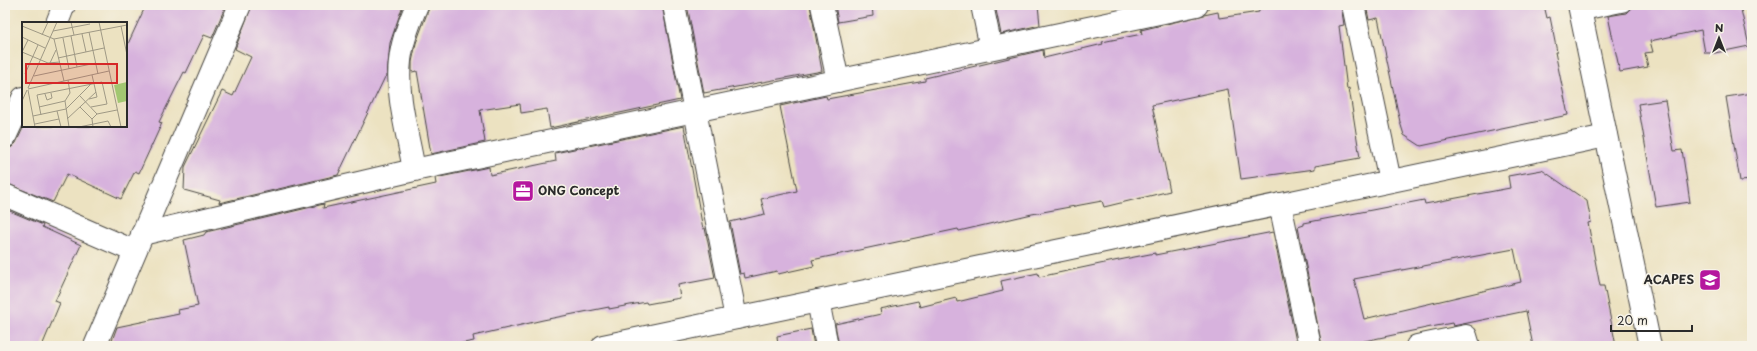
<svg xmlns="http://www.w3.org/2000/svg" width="1757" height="351" viewBox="0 0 1757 351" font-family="'Playpen Sans',sans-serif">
<rect width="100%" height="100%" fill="#f7f3e8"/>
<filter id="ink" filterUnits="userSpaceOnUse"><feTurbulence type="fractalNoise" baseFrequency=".025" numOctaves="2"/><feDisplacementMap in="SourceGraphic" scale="8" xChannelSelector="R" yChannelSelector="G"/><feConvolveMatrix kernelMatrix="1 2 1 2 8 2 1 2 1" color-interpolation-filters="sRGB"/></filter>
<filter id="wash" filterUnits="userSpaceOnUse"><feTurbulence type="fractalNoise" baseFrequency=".012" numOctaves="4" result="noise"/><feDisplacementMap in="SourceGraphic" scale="16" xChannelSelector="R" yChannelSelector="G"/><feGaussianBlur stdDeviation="0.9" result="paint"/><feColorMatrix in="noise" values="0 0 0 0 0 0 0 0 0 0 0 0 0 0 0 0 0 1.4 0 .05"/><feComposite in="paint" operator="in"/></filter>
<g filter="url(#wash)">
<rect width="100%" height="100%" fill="#ece2c1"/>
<g id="blocks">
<g fill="#d7b2dd" fill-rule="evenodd">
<path d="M146,5H226L212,38L204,35L186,73L184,72L159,122L162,123L139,173L135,171L121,199L67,174L53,202L5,183V149L12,147L16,143L24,126H126V48Z"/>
<path d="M252,5H403L390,43L387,76L385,77L338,175L219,203L220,200L184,190L185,167L222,91L233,96L251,57L235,49Z"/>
<path d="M450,5H662L680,100L550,128L547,109L521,113L520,104L480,110L485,142L431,154L417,71L412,72V62L416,43L429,8Z"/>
<path d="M687,5H810L822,71L704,93Z"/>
<path d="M835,5H872L873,16L838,22Z"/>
<path d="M995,5H1038L1040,25L1001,34Z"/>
<path d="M1289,5H1341L1344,25L1339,26L1347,89L1349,88L1360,158L1315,166V169L1241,179L1228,89L1152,105L1170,191L1104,207L1102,201L1032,214L959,231L958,229L812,260L814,266L778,274L777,271L745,278L744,273L740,274L730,222L765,214L761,199L797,191L780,106L826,96L827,99L925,81V78L1043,50L1044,58L1103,44L1102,42L1142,34L1141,30L1204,15L1218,12L1219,18L1259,12V9Z"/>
<path d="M1366,5H1544L1547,18L1550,17L1557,52H1555L1568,115L1421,146L1404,135L1400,122L1378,18L1369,20Z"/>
<path d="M1643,5H1740L1749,46L1715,53H1705L1701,30L1650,41L1653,52L1645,53L1648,67L1620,72L1608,16L1626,13L1632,7Z"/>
<path d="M1752,93V180L1740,181L1726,97Z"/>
<path d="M1665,100L1674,151L1682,150L1690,202L1656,207L1638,104Z"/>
<path d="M684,126L703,229L705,228L715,278L678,285L680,298L647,304L646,302L609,309V307L543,320L473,336L474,341L448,346H110L117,327L179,314L178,310L198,306L184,240L204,235L206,232L324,204L323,208L436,184L435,178L489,167L490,175L556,161L555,153Z"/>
<path d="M1542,170L1587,201L1591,222L1588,223L1600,286H1604L1616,346H1533L1526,311L1453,326L1452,323L1431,327L1341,346H1322L1298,227L1304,225V223L1424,200L1425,204L1510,188L1508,176ZM1514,249L1521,282L1364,319L1354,279Z"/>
<path d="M5,209L43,225L42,227L81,245L55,301L60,303L42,346H5Z"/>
<path d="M1273,232L1297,346H839L835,324L881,314L880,309L918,301L920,307L956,298L957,302L1003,291L1001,281L1038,273L1039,277L1114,261L1155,253V255Z"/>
<path d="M811,329L814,346H778L777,336Z"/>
</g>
</g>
</g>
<g filter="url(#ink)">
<use href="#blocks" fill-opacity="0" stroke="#484642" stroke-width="1"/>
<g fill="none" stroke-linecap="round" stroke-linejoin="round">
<g stroke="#484642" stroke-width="15">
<path id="lane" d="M1581,14L1624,5"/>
</g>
<g stroke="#484642" stroke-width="24">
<g id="street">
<path d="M674,5L736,318"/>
<path d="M822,5L838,81"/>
<path d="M982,5L991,48"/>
<path d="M1353,5L1390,181"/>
<path d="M57,23L64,5"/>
<path d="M5,137L23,98"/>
<path d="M414,170C408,134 396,97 400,61C402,41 409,23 417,5"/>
<path d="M5,195L134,251"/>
<path d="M1280,204L1310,346"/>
<path d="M142,234L414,170L1197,5"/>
<path d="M818,301L827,346"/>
<path d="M95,346L240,5"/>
<path d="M1417,346L1466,336L1469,346"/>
</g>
</g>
<g stroke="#484642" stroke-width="24">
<g id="secondary">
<path d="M1579,5L1650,346"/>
<path d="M603,346L1606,136"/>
</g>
</g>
<use href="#lane" stroke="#fff" stroke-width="13"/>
<use href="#street" stroke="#fff" stroke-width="22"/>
<use href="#secondary" stroke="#fff" stroke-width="22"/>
</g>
</g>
<defs>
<g id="office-square" transform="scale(1.15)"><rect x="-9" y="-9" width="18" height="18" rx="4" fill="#b5179e" stroke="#f7f3e8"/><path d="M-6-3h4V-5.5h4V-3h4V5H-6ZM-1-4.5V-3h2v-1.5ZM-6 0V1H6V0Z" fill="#fff"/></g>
<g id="school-square" transform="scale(1.15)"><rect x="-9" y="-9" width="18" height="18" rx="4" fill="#b5179e" stroke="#f7f3e8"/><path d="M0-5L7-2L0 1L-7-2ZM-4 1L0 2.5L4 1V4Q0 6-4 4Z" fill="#fff"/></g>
</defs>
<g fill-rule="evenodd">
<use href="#office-square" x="523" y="191"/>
<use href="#school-square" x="1710" y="280"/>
</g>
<g text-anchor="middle" stroke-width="3" stroke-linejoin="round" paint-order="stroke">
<g font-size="12" font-weight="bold" fill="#2b2b2b" stroke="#f7f3e8" text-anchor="start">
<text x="538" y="195">ONG Concept</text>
<text x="1694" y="284" text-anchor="end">ACAPES</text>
</g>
</g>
<g transform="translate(22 22)">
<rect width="105" height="105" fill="#ece2c1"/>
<path d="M105,60V79L96,81L92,63Z" fill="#a2c771"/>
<path fill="none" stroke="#9f9985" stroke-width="1" d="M49,0L52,13M77,0L99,105M0,4L32,17L105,3M99,4L105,33M31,9L68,2M67,10L76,52M60,12L64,30M20,13L26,0M49,14L55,45M0,15L23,26M41,16L47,47M32,17L42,59M0,30L26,41L38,40M0,30L6,18M36,36L82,26M28,41L34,28M3,52L16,23M12,54L74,41M46,58L48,71L43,79L47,105M6,66L35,0M6,67L87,49M6,68L13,105M23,72L25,78L30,76L29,71M58,74L75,92M67,77L75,75L70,53M0,79L5,68M17,85L43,79M58,85L70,97L71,105M35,89L39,105M19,93L15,73L80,60L85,82L69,85M11,94L44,87L69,62M45,97L74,70M70,97L75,92L95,88M13,102L37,97M57,105L86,99L89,105"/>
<path fill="#d62828" fill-opacity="0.15" stroke="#d62828" stroke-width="2" d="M4,42H95V61H4Z"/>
<rect width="105" height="105" fill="none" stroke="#2b2b2b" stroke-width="2"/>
</g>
<rect width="1757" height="351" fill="none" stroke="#f7f3e8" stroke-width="20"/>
<g transform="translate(1719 38)" stroke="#f7f3e8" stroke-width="3" paint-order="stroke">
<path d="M0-3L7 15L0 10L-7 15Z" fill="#2b2b2b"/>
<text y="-6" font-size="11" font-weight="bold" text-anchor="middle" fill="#2b2b2b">N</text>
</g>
<path d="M1611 325v6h81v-6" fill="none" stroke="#2b2b2b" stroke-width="2"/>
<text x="1617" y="325" font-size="12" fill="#2b2b2b" stroke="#f7f3e8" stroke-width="3" paint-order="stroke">20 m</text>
</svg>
